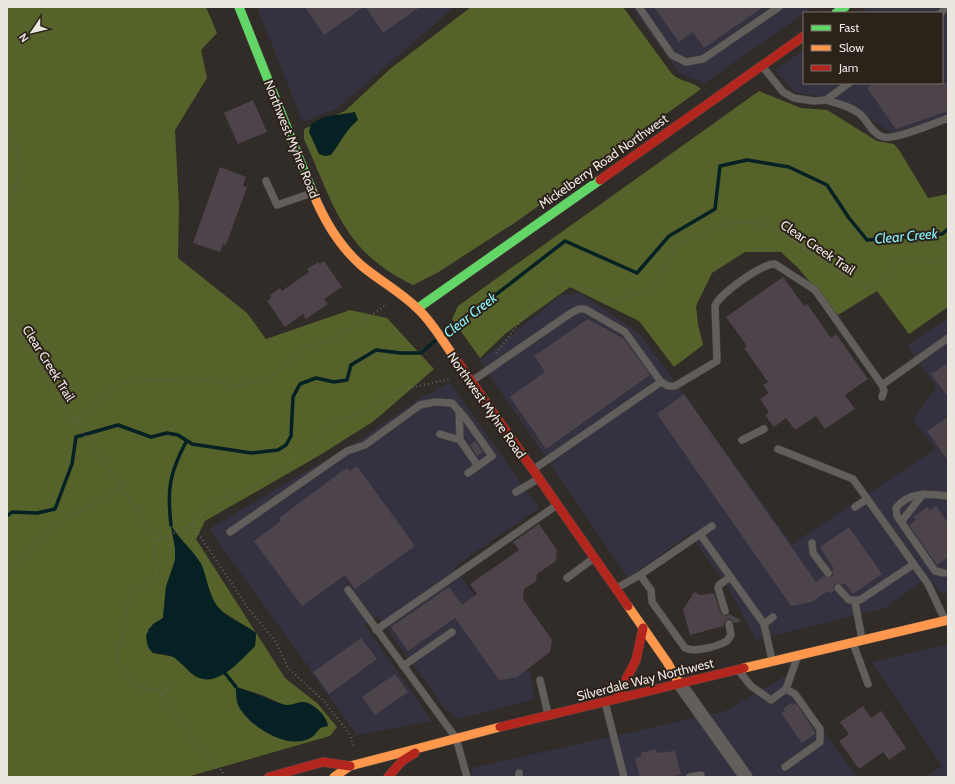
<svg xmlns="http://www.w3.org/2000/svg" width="955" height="784" viewBox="0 0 955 784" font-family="Cabin,sans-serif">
<rect width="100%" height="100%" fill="#312c27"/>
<g fill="#343240">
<path d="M257,7H454L338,108L303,122Z"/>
<path d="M631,7H813L705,83L679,73Z"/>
<path d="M867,7H948V123L904,139L890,132L844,101L795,92L775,70L804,50V83H942V13H858Z"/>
<path d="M580,293L640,334L792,544L935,449L913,419L936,387L907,345L948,318V592L941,594L928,577L885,608L756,640L727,586L690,534L628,578L480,361L561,295Z"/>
<path d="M450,383L539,508L454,567L530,673L535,699L458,719L446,710L378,616L365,625L432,721L357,735L307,666L317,659L307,665L209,529L361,439L417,400Z"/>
<path d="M948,644V777H926L942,766L872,662Z"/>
<path d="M784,677L857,777H473L471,768L725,711Z"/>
</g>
<g fill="#556229" fill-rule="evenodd">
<path d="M7,7H206L217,33L201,50L207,78L175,130L179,206L178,258L247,313L266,339L350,310L387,318L434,369L374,421L320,455L205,521L196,539L285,678L317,703L337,727L330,736L187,777H7ZM171,527L202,565L205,578L214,602L220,610L256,633L255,646L225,673L181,664L174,657L152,653L148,629L163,618L166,587L175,561V548ZM237,687L262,695L284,705H293L301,702L309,703L324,717L320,728L312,737Z"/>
<path d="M471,7H623L672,74C681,82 690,80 701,89L516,222L437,273L413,285C342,251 334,204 304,139V129L345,111L390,69Z"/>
<path d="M759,91L801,108L827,110L877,141L894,144L899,150L928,198L948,194V307L909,334L877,291L838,315L798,268L781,252H745L712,273L696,306L698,324L703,345L674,367L639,321L570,287L506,333L480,358L452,319L458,306Z"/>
</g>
<g fill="#052123">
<path d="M355,112L358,120C346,130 340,143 331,155L325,156L319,154L309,132L311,124L324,117Z"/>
<path d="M171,525C179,540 193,549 201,564C208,578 208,597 220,609C229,620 245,624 256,633L255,646C242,659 220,686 199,678C189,674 184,664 175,658C159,648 148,662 146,635L153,624L163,618L166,587L175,560V548Z"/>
<path d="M236,687C252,692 267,699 282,704C290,707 296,702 303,702C314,703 327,716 328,726L320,728C318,730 315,735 312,737C289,752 248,726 238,705C236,700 236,692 236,687Z"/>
</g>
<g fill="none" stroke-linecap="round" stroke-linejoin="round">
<g stroke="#052123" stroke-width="3.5">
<path d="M445,334L565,241L637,273L669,236L715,209L720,166L747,160L789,167L827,185L849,218L867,240L942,234L948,229"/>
<path d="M7,516L12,512L37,513L55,509L72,464L76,437L118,425L151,437L167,433L178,435L192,444L251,453L278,450L286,445L291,436L293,397L300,384L316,378L334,382L347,380L351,365L376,350L401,353H421L435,341"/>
<path d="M171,525C167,490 169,474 186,442"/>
<path d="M225,673L236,687"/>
</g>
</g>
<g fill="#4d444b">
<path d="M305,7H364L324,35Z"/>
<path d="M366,7H420L383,33Z"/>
<path d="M654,7H763L704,48L693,32L679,42Z"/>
<path d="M874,83H948V111L896,129L867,88Z"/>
<path d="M253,100L267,132L238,144L224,113Z"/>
<path d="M220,167L246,177L243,186L247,187L226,245L223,244L220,252L193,243Z"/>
<path d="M324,261L342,287L324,299L328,304L306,319L303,314L285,327L267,301L271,298L270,295L280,288L282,291L309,272L307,269L318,262L320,264Z"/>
<path d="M783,277L804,306L807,304L831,338L836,334L868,379L845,395L855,409L825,429L816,416L795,430L786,418L774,427L765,415L769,412L760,399L769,393L763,385L768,382L744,348L747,346L726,317Z"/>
<path d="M588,319L624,339L650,375L546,449L510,397L545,372L534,356Z"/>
<path d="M948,363V397L931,374Z"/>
<path d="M684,394L816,582L824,576L831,577L833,575L832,570L834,569L820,547L849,527L882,574L853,594L845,583L842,585L837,583L833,586L834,591L830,593L828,591L812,602L791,606L657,414Z"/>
<path d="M948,417V461L927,431Z"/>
<path d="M475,441L483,452L477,456L470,445Z"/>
<path d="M357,466L415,546L355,589L345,575L302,606L254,541L281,521L279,518L333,478L347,468L350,471Z"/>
<path d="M936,506L948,523V557L937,565L909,525L916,520L913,517L927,507L930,510Z"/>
<path d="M539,524L557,550L556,561L537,574L536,581L524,589L523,599L552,640L550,652L517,677L499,680L455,618L408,651L391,627L449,587L462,605L477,594L470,584L519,550L513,542Z"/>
<path d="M694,592L700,595L714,593L721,614L726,616L729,614L742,621L734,623L731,619H728L724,622V626L690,635L683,610Z"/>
<path d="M361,638L377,659L329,694L313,672Z"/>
<path d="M395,674L408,692L375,715L362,697Z"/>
<path d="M791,703L793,705L796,703L815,732V734L802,743L781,713L785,711L783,709Z"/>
<path d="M863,706L871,718L881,711L906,748L889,760L883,752L859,769L839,741L849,734L840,722Z"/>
<path d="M656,749L657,753L675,751L681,774L670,777H640L635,758L641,757V753Z"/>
</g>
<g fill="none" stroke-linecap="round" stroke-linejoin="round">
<g stroke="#4b4742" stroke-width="8">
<g id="lane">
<path d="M639,7L672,55L686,62L703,59L779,7"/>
<path d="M941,13L946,7"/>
<path d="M762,66L783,92L794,98L814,101L826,100L849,83"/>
<path d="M826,100C837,103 850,106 860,114C868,121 872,134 883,137C895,140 935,123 948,118"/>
<path d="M266,181L277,205L312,193"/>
<path d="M472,381L571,313L579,309H585L625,332L661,382L668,386H675L717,361L715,306C719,294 763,263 775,264L815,290L882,385L884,391L882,397"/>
<path d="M882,385L948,338"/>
<path d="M459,411L460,440"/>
<path d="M440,434L460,440L478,466"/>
<path d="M742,440L764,429"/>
<path d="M778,449L853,479L928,584L945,620"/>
<path d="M534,469L661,382"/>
<path d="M516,492L538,479"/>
<path d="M855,507L867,499"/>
<path d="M901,522L923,494"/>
<path d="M230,532L347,451L365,445L420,405L435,402L452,403L466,419L492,456L468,473"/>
<path d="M700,534L764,624L772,660"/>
<path d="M812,543L813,553L828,573"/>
<path d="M944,573L935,571L897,516L896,508C909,491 929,494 948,496"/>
<path d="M640,575L651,590L652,602L685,648C695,653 718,646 727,641L731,635L729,624"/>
<path d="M567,578L594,558"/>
<path d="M617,588L640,575L712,526"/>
<path d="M838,588L849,600H860L914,564"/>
<path d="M348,590L456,738L467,777"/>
<path d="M855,602L862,639"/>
<path d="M725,611L718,588L719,585L730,577"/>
<path d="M764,624L773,617"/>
<path d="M376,630L557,505"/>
<path d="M853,643L868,684"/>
<path d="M403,666L452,632"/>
<path d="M739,671L751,686L771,700L786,689L797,658"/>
<path d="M540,680L548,714"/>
<path d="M605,702L624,777"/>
<path d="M785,767L820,742V729L795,694L786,689"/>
<path d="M519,773V777"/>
<path d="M690,777L701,775"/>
</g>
</g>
<g stroke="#4b4742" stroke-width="14">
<path id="street" d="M679,683L746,777"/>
</g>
<g stroke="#4b4742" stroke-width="10">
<g id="fast">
<path d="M239,7L313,193"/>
<path d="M836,13L845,7"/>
<path d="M418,308L600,180"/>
</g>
</g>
<g stroke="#4b4742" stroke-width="10">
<g id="slow">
<path d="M313,193C324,220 339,246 362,266C380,281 401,292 418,309C433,323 443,342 455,358"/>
<path d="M628,606L667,662L679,683"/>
<path d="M744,668L948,620"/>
<path d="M334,777L350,766L500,727"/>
</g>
</g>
<g stroke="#4b4742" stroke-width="10">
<g id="jam">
<path d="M600,180L804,36"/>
<path d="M455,358L628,606"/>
<path d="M616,699L636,660L643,628"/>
<path d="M500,727L744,668"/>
<path d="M269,777L323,762L350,766"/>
<path d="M388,777L402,761L415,753"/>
</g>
</g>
<g stroke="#65625d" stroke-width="2" stroke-dasharray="1 3" stroke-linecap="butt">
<path d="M7,125C20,151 26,179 7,205"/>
<path d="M7,315L33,350L39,365L75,422L121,486L156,542"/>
<path d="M496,353L554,279L579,285L613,301L647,292L660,278L677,244L735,221L769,225L864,288L885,282L897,261L910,258L936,263L948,256"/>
<path d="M75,422L107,393L125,381L195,379L239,386L269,379L305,347L330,341L341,333L354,328L387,304"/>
<path d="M192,524L214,502L240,493L265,480L278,472L299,455L325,428L334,422L357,415L395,391L451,379"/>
<path d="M7,571L24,556L45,532L121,486"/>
<path d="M163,696L169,683"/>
<path d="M224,777L222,771L199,747L157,689C129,688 132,682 117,660L129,600L135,591L153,578L156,573L153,549L156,542L192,524L248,608L276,642L288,668L324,701L350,735L354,748"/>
</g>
<use href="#lane" stroke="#615e5b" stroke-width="7"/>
<use href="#street" stroke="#615e5b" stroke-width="13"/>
<use href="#fast" stroke="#63d668" stroke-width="9"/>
<use href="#slow" stroke="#ff974d" stroke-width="9"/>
<use href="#jam" stroke="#b3261e" stroke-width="9"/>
</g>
<g text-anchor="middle" stroke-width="4" stroke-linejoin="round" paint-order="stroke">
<g font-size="13" fill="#ece6e0" stroke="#2b221a">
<text transform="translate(292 139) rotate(68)" y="5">Northwest Myhre Road</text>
<text transform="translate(603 161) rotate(-35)" y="5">Mickelberry Road Northwest</text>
<text transform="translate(818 247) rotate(34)" y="5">Clear Creek Trail</text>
<text transform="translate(49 363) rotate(58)" y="5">Clear Creek Trail</text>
<text transform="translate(487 405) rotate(55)" y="5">Northwest Myhre Road</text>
<text transform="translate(645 679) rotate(-14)" y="5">Silverdale Way Northwest</text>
</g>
<g font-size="14" font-style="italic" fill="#88f1fb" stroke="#2b221a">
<text transform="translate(906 236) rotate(-5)" y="5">Clear Creek</text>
<text transform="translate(470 315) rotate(-38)" y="5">Clear Creek</text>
</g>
</g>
<rect width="955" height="784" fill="none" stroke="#ece6e0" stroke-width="16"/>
<rect x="803" y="12" width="140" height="72" fill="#2b221a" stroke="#787069"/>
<rect x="811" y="25" width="20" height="6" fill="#63d668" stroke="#787069"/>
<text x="839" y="32" font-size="12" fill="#ece6e0">Fast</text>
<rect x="811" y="45" width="20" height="6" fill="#ff974d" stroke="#787069"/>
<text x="839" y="52" font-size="12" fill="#ece6e0">Slow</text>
<rect x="811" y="65" width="20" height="6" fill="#b3261e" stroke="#787069"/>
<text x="839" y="72" font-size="12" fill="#ece6e0">Jam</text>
<g transform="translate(32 32) rotate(235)" stroke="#2b221a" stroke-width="3" paint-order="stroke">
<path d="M0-3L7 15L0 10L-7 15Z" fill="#ece6e0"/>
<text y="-6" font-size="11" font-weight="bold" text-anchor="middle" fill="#ece6e0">N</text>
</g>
</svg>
